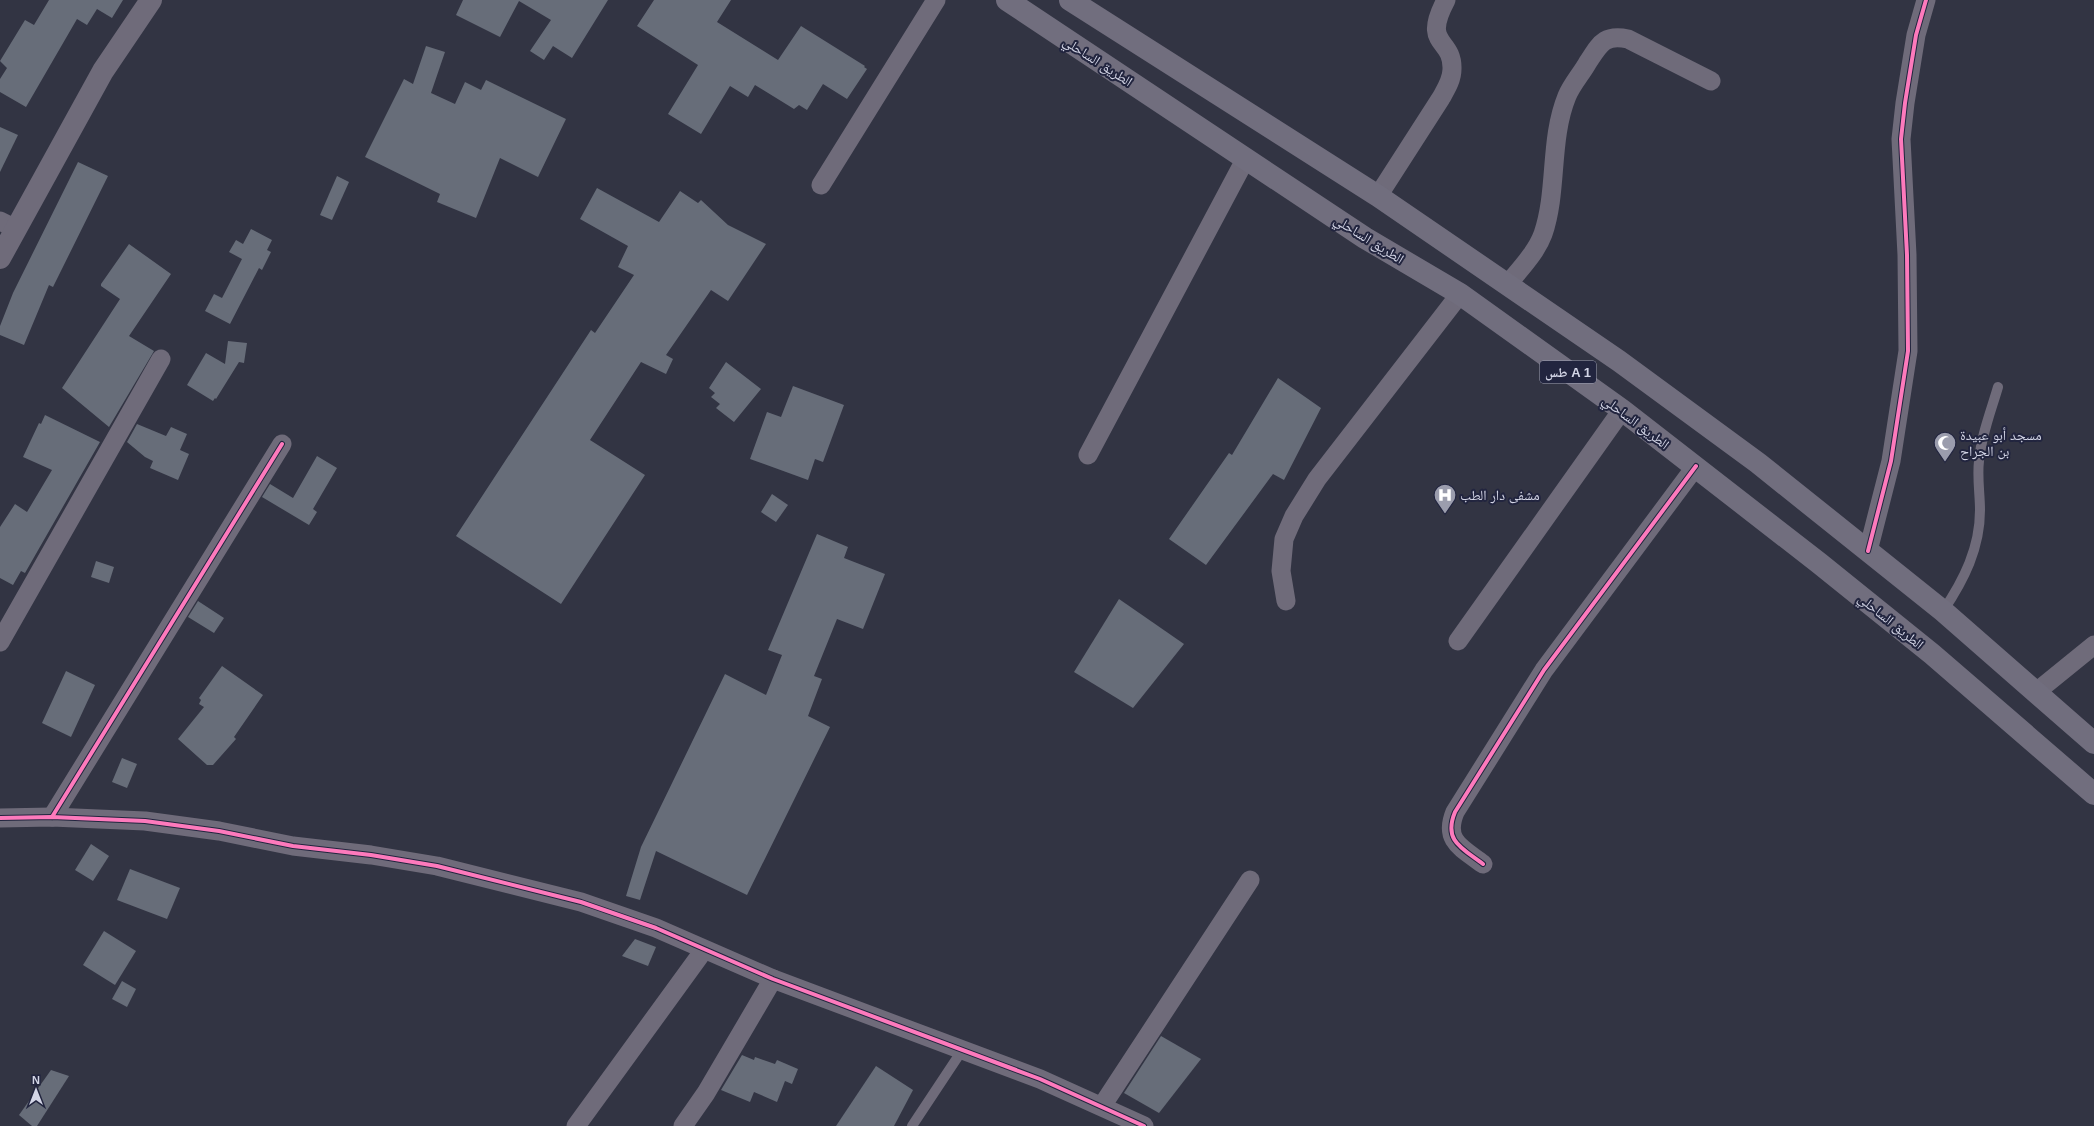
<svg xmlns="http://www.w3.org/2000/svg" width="2094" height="1126" viewBox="0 0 2094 1126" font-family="Arial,'Noto Naskh Arabic',sans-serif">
<rect width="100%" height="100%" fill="#323443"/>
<g fill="#676d79">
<path d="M49,0H123L112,18L97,9L87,25L77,19L26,107L0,92V79L7,68L0,61L25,20L34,25Z"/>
<path d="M463,0H608L572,58L553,46L544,60L530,51L551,20L519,1L500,37L456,15Z"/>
<path d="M654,0H731L717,22L778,60L801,26L865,66L864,67L867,69L847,99L823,84L807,110L799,105L794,109L755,85L748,97L730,86L701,134L668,114L698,65L637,26Z"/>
<path d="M426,46L445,52L431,93L455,104L465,82L481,90L486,80L566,119L538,177L500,158L476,218L437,202L440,194L365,157L404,79L413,84Z"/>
<path d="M0,127L18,135L0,172Z"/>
<path d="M78,162L108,176L53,287L49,285L24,345L0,335V326L13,293Z"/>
<path d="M337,176L349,182L332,220L320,215Z"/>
<path d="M597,188L659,222L680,191L698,203L701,200L728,225L766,244L728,301L711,290L666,355L673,359L666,374L641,362L590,440L645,475L561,604L456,536L591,330L595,333L634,275L618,267L628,246L580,219Z"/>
<path d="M251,229L272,240L267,250L271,252L262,270L259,268L230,324L205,311L214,294L222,298L242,259L229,252L236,240L243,244Z"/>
<path d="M129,244L171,274L129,336L154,351L109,427L62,388L120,299L101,286V284Z"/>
<path d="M228,341L247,343L244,363L239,362L216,399L215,398L213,401L187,385L206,353L225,364Z"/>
<path d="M726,362L761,389L734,422L716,408L720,404L711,397L715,393L709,388Z"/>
<path d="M1278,378L1321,408L1284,480L1273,474L1206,565L1169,539L1229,453L1232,455Z"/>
<path d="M793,386L844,405L823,462L815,459L808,480L750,459L767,412L781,417Z"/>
<path d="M45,415L100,442L25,573L21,571L13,585L0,578V527L15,504L27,512L52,470L23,457L39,423L41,424Z"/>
<path d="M137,424L166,436L171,427L187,434L180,450L189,454L178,480L150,468L153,461L145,457L127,442Z"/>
<path d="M317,456L337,468L313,509L317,512L309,525L262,497L270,484L293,498Z"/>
<path d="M772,494L788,505L776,522L761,512Z"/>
<path d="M817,534L848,547L844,558L885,574L863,629L837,619L814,676L822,679L808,716L830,727L747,895L656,851L640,900L626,896L641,847L725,674L766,695L782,655L768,650Z"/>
<path d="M96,561L114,567L109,583L91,577Z"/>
<path d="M1119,599L1184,644L1133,708L1074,672Z"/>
<path d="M198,601L224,618L214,633L188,617Z"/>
<path d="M222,666L263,695L234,737L236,739L213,765H207L178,739L204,707L199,704L201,700L199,698Z"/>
<path d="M66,671L95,685L71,737L42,723Z"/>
<path d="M122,758L137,764L127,788L112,782Z"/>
<path d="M91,844L109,856L93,881L75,870Z"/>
<path d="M130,869L180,888L167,919L117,900Z"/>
<path d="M104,931L136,951L115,985L83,965Z"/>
<path d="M635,939L656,947L648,966L622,956Z"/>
<path d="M122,981L136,989L127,1007L112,999Z"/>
<path d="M1161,1036L1201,1059L1159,1113L1124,1093Z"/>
<path d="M742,1055L754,1060L755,1057L775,1064L777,1060L798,1069L792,1084L785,1081L777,1102L754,1092L750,1102L721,1090Z"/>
<path d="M876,1066L913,1090L894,1126H836Z"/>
<path d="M51,1070L69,1076L37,1126H32L19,1115Z"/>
</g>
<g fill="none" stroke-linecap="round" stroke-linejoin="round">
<g stroke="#6f6b7a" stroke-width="10">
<path d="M1943,611C1964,580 1980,548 1980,510C1980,494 1977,477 1979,461C1981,436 1991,411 1998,387"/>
<path d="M912,1126L963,1049"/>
</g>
<g stroke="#6f6b7a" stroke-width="19">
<path d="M821,185L936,0"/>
<path d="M1378,196L1441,98C1446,89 1452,80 1452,69C1453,37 1421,47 1446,0"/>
<path d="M0,221L16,229"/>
<path d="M1508,284C1520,269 1536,253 1543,234C1558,190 1549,140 1567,96C1572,84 1582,73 1588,62C1600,44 1604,34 1628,39L1711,81"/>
<path d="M1088,455L1246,158"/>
<path d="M1868,551L1891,461L1908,351L1907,255L1901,139L1905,103L1916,35L1926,0"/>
<path d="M1286,601L1281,571L1284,539L1294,516L1317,479L1460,294"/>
<path d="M1458,641L1622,410"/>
<path d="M0,642L161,359"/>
<path d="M2035,693L2094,645"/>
<path d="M52,817L282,444"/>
<path d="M0,818L52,817L145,821L219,831L293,846L371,855L437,866L581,902L656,928L773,979L1040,1079L1144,1126"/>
<path d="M1483,864C1462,848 1443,841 1455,812L1544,670L1696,466"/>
<path d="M1102,1106L1250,880"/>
<path d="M576,1126L704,950"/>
<path d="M683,1126L706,1093L773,979"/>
</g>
<path stroke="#6f6b7a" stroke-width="22" d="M0,258L103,71L151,0"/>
<g stroke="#716e7e" stroke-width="22">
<path d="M1007,0L1365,238L1460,294L1622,410L1819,563L1932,654L2094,794"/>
<path d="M1070,0L1378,196L1619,361L1758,463L1943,611L2094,743"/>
</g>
<g stroke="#22253f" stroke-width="6">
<g id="cycleway">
<path d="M1868,551L1891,461L1908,351L1907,255L1901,139L1905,103L1916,35L1926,0"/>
<path d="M52,817L282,444"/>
<path d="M0,818L52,817L145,821L219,831L293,846L371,855L437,866L581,902L656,928L773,979L1040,1079L1144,1126"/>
<path d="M1483,864C1462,848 1443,841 1455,812L1544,670L1696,466"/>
</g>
</g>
<use href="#cycleway" stroke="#fd7abc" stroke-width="4"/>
</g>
<defs>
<g id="mosque-pin" transform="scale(1.15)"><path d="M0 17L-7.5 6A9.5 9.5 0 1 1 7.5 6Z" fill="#9b9dad" stroke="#22253f"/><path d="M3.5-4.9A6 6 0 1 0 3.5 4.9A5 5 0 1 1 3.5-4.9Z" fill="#fff"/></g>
<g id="hospital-pin" transform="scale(1.15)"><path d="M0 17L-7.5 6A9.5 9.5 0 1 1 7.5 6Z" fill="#9b9dad" stroke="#22253f"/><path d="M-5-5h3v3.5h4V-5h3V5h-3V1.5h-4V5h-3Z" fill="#fff"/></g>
</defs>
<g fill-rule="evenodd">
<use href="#mosque-pin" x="1945" y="443"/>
<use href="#hospital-pin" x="1445" y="495"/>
</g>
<g text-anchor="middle" stroke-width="4" stroke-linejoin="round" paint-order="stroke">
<rect fill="#22253f" stroke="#9ea0b4" stroke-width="1" x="1540" y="361" width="56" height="22" rx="3"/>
<g font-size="13" font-weight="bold" fill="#d3d5e6">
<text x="1568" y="377">طس A 1</text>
</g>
<g font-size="14" fill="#d3d5e6" stroke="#22253f">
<text transform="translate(1098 61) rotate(33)" y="5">الطريق الساحلي</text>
<text transform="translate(1369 239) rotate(32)" y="5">الطريق الساحلي</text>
<text transform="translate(1636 422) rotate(37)" y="5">الطريق الساحلي</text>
<text transform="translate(1891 621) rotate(39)" y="5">الطريق الساحلي</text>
</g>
<g font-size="14" fill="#d3d5e6" stroke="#22253f" text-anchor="start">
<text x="1960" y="440">مسجد أبو عبيدة<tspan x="1960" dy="16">بن الجراح</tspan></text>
<text x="1460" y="500">مشفى دار الطب</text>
</g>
</g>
<g transform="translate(36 1090)" stroke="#22253f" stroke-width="3" paint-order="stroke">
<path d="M0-3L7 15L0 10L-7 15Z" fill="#d3d5e6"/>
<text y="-6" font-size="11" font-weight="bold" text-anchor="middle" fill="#d3d5e6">N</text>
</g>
</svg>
